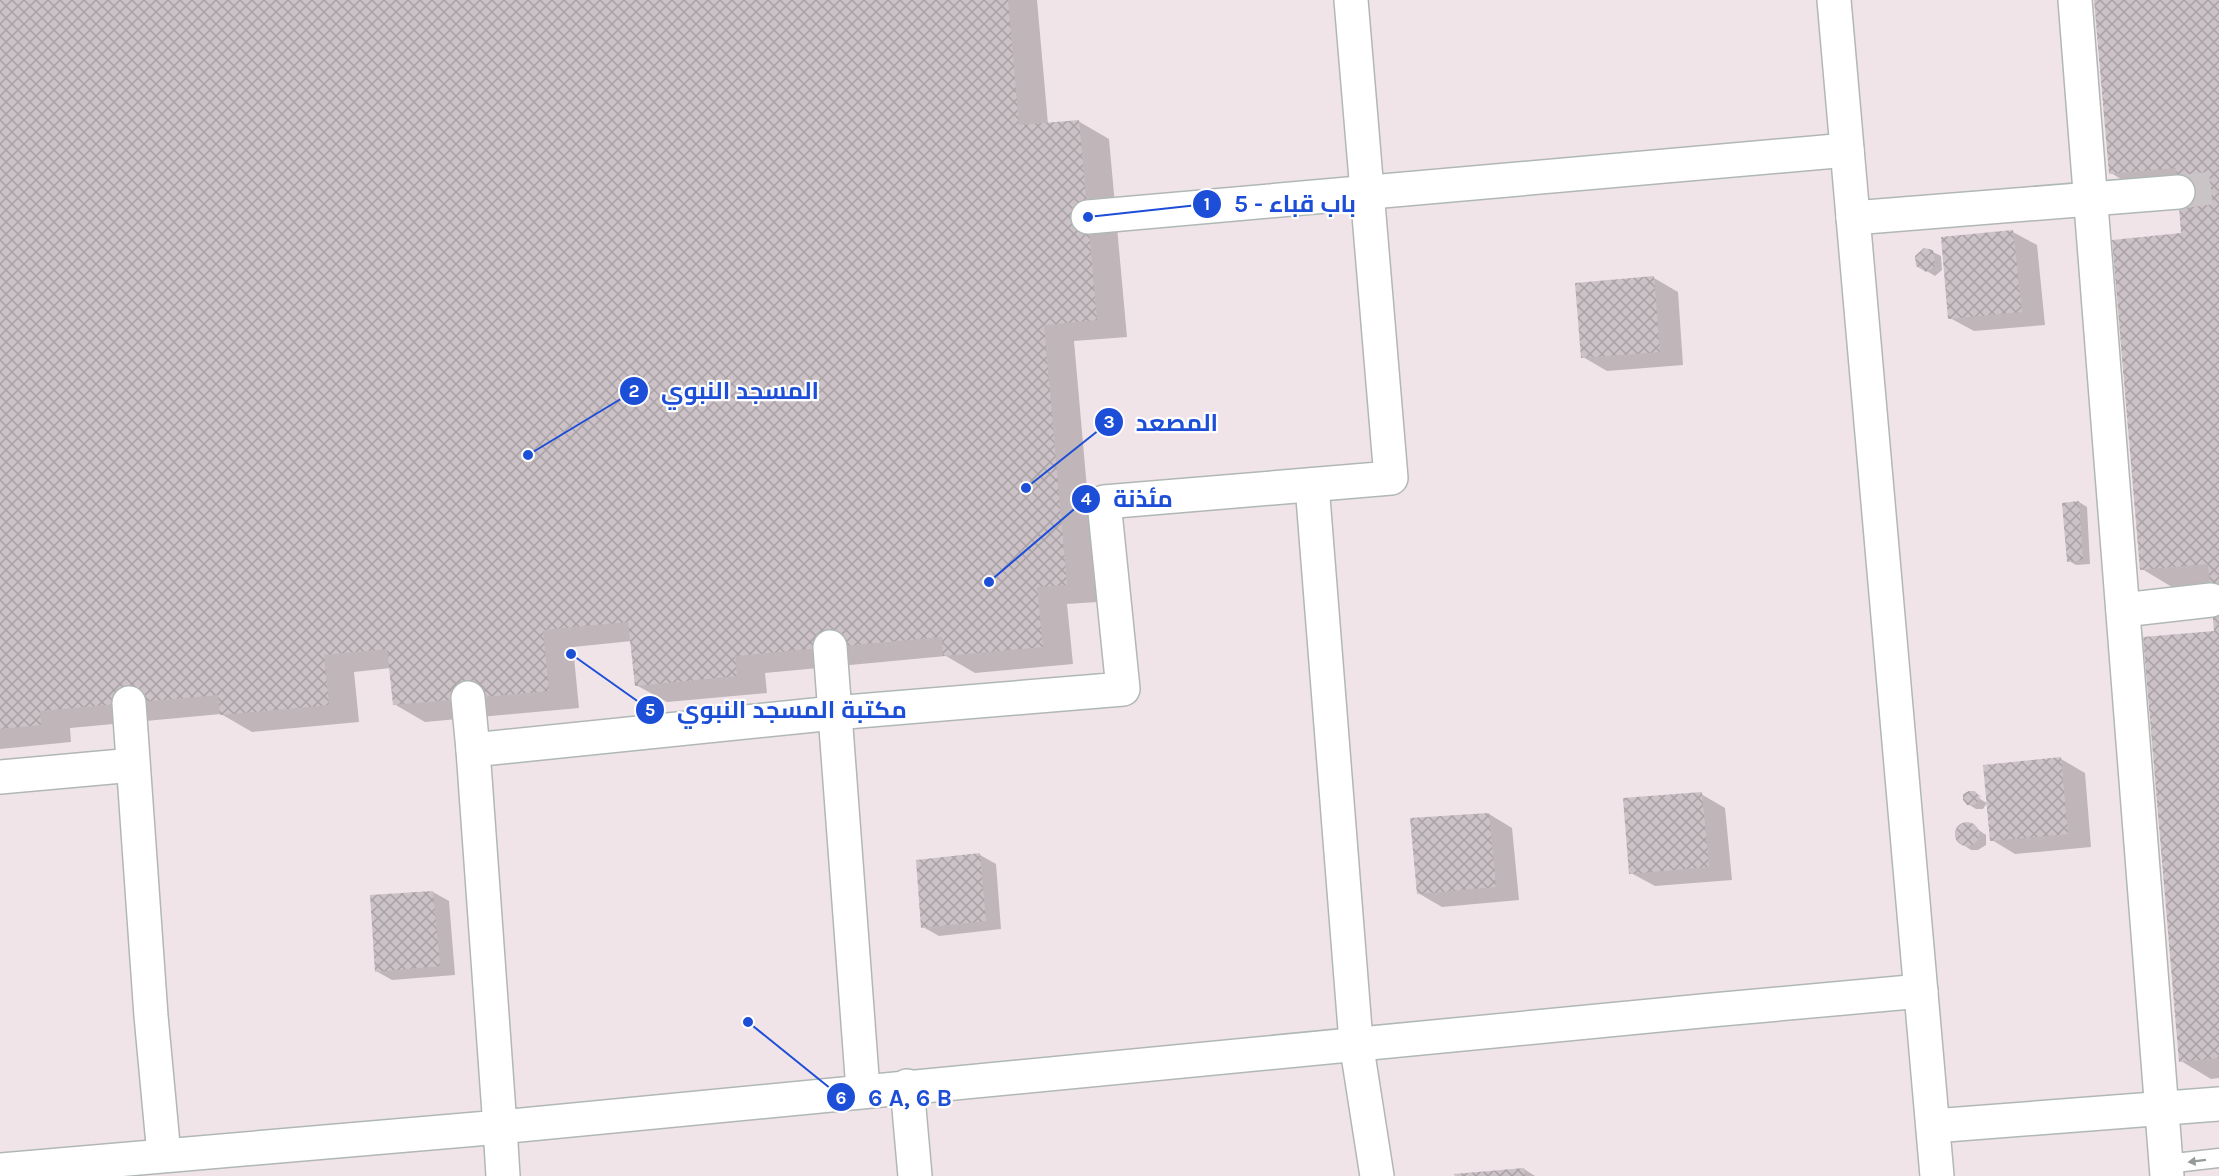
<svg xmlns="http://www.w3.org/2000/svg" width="2219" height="1176" viewBox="0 0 2219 1176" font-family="Karla,Cairo,sans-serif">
<defs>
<pattern id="building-cross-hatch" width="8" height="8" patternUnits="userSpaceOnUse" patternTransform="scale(1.5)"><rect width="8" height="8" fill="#cbc1c6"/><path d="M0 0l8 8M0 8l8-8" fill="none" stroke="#a8a1a4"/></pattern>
</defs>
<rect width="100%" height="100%" fill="#f0e4e9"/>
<g fill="#0003">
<path d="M0,0H1037L1048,124L1078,121L1109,139L1127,337L1074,341L1097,602L1067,604L1073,664L975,673L946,656L765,673L767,693L667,702L636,685L632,641L573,647L579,708L425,722L394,704L391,668L354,672L359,722L252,732L221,714L70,728L71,742L0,749Z"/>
<path d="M2096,0H2219V1078L2211,1079L2181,1061L2216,632L2212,584L2172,587L2142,569L2183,235L2179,187L2141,191L2111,173Z"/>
<path d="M2013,232L2037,245L2045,325L1974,331L1950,318Z"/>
<path d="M1933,252L1941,256L1942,270L1935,276L1917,265Z"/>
<path d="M1654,278L1678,292L1683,365L1607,371L1583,357Z"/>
<path d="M2079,502L2087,507L2090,564L2076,565L2069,561Z"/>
<path d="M2061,759L2085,773L2091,847L2015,854L1992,840Z"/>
<path d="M1975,792L1983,798L1974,793L1973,795L1987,803L1983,809H1976L1968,804L1965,799V795Z"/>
<path d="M1701,794L1725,808L1732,880L1655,886L1631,873Z"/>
<path d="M1489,814L1512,828L1519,900L1442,907L1418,893Z"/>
<path d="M1962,824H1970L1986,835V845L1978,850H1971L1956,840L1955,831Z"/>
<path d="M980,855L996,864L1001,929L939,936L923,927Z"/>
<path d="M433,892L449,901L455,975L392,980L376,971Z"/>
<path d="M1524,1169L1535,1176H1456Z"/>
</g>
<g fill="url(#building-cross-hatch)">
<path d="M0,0H1008L1019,125L1079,120L1097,320L1044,325L1067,585L1037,587L1043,647L943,656L942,637L735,656L737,676L635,686L628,622L543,630L549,691L393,705L387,649L324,655L329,705L220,715L218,695L40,711L41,725L0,729Z"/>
<path d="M2094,0H2219V1058L2179,1062L2143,637L2214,631L2208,564L2140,570L2112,240L2181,233L2176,168L2109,174Z"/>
<path d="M2013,230L2022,312L1948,319L1941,237Z"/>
<path d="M1924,248L1933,250L1935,266L1926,272L1916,266L1915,256Z"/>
<path d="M1654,276L1660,352L1581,358L1575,283Z"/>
<path d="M2079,501L2083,560L2067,562L2062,503Z"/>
<path d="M2061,757L2068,834L1990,841L1983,765Z"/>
<path d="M1969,791H1975L1980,798L1975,805H1967L1963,800V794Z"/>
<path d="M1702,792L1709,867L1629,874L1623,798Z"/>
<path d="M1489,813L1496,887L1417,894L1410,818Z"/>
<circle cx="1967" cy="834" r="12"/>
<path d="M980,853L986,921L921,928L916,860Z"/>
<path d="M433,891L440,966L375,972L370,895Z"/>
<path d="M1524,1168L1525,1176H1455L1454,1174Z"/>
</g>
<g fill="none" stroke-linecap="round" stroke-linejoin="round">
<path stroke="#cbc4c7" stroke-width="33" stroke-dasharray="33 16" stroke-linecap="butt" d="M2178,192L2219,187"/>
<g stroke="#b0b8b4" stroke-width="21">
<path id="lane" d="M2175,1163L2219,1158"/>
</g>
<g stroke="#b0b8b4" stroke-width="36">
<g id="street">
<path d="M1834,0L1937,1176"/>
<path d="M2075,0L2167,1176"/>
<path d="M1088,217L1847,150"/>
<path d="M1853,218L2178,192"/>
<path d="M1312,485L1356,1042L1377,1176"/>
<path d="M2123,610L2211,600"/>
<path d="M830,647L863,1090"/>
<path d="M468,698L473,750"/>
<path d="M129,703L151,1016L164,1155"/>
<path d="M0,777L133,765"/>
<path d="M907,1086L915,1176"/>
<path d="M1933,1126L2219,1104"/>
<path d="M0,1170L500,1127L473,750L834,713L1123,689L1104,502L1391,478L1351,0"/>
<path d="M503,1176L500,1127C973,1078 1447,1034 1921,991"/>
</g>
</g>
<use href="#lane" stroke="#fff" stroke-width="18"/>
<use href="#street" stroke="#fff" stroke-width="33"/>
</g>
<defs><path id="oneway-solid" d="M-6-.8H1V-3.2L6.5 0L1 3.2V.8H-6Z" transform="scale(1.5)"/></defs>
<use fill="#959c98" href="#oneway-solid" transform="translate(2197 1161) rotate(173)"/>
<path fill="none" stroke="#1d4ed8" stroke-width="2" d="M1088 217L1207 204M528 455L634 391M1026 488L1109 422M989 582L1086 499M571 654L650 710M748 1022L841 1097"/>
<g fill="#1d4ed8" stroke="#fff" stroke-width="2">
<circle cx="1088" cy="217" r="6"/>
<circle cx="528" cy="455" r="6"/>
<circle cx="1026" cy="488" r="6"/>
<circle cx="989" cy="582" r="6"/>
<circle cx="571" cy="654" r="6"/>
<circle cx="748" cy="1022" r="6"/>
<circle cx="1207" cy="204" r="15"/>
<circle cx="634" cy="391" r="15"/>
<circle cx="1109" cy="422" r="15"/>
<circle cx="1086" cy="499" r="15"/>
<circle cx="650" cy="710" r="15"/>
<circle cx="841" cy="1097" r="15"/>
</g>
<g font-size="18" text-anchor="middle" font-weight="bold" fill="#fff">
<text x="1207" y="210">1</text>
<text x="634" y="397">2</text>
<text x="1109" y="428">3</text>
<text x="1086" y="505">4</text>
<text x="650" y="716">5</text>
<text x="841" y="1104">6</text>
</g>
<g font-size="24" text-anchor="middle" font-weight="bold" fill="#1d4ed8" stroke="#fff" stroke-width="4.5" stroke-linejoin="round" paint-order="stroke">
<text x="1295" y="212">باب قباء - 5</text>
<text x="740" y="399">المسجد النبوي</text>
<text x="1177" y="431">المصعد</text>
<text x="1143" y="507">مئذنة</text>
<text x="792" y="718">مكتبة المسجد النبوي</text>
<text x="910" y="1106">6 A, 6 B</text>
</g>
</svg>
